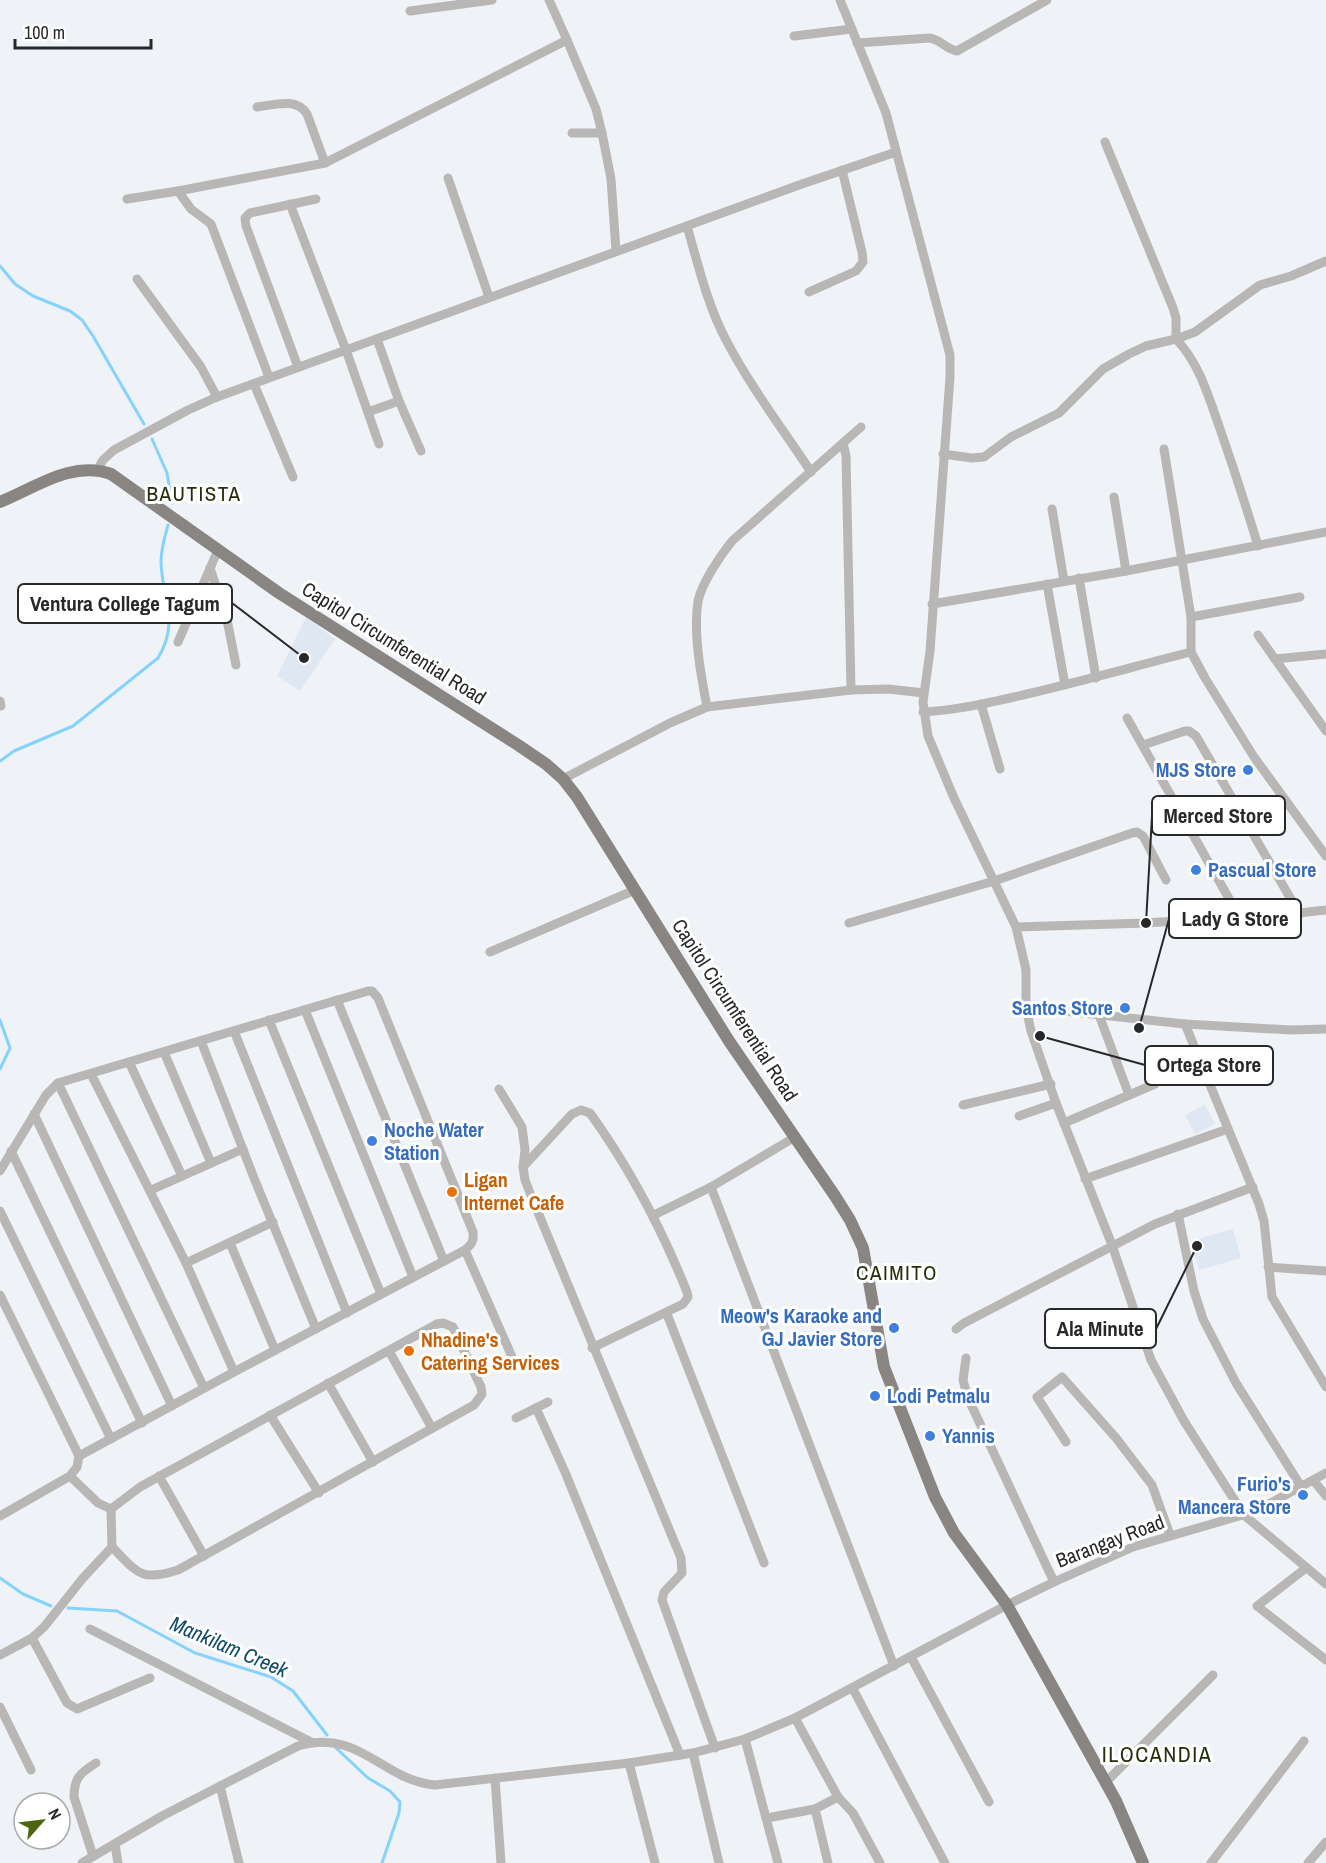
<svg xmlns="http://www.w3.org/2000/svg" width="1326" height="1863" viewBox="0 0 1326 1863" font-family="'Archivo Narrow',sans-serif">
<rect width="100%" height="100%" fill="#eff2f6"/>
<g fill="#dfe7f2">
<path d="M306,617L335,639L300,691L277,676Z"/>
<path d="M1205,1105L1215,1124L1195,1134L1185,1115Z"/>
<path d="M1233,1229L1241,1258L1199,1270L1191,1241Z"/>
</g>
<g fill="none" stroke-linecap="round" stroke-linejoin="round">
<g stroke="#85d3fc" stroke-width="3">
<path d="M0,266L15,284L33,296L70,311L82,320L93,336L144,424"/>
<path d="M152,439L167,473L172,503"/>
<path d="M0,761L14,751L73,726L158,658C180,622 162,599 161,562C161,549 165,536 168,525"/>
<path d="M0,1020L10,1048L0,1069"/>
<path d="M0,1578L23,1594L51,1606"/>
<path d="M68,1608L117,1611L195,1653L271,1677L293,1691L327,1735"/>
<path d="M334,1746L368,1778L390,1791L400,1802L399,1813L382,1863"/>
</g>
<g stroke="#b9b7b5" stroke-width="9">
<path d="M840,0L886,113L950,355V377L930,651L923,702L928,736L954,798L1016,927L1026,970V1007L1031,1031L1056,1103L1112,1245L1151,1360L1184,1421L1244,1515L1326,1584"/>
<path d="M410,11L492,0"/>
<path d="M794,36L852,29"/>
<path d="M567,40L596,109L602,133"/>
<path d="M857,43L930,38C941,40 946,49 957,51L1047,0"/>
<path d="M257,107C275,105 296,97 307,114L325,163"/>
<path d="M572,133H602L611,179L616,251"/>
<path d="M1105,142L1173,308L1176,318V339C1199,363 1208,395 1219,426C1233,466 1246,506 1258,546"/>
<path d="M448,178L489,297"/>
<path d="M178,191L325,163L567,40L549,0"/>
<path d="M127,199L178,191L191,209L211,224L269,377"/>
<path d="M290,204L346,350L379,444"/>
<path d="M687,226C698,264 707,304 726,340C750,386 782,428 811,472"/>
<path d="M137,279L201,367L217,397"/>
<path d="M809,292L856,271L863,262L862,252L842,170"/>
<path d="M377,339L399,401L421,451"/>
<path d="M298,367L246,226L245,218L250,213L316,199"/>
<path d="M254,384L293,477"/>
<path d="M368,412L399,401"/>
<path d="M843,443L846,456L851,690"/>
<path d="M1164,449L1191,617V652L1205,678L1254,757L1326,856"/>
<path d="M943,454L972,458L984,457L1011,437L1059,413L1103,369L1129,354L1146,346L1176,339L1195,332L1260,285L1291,276L1326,261"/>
<path d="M97,470L103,460L114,450L188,410L217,397L802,184L896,152"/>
<path d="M1114,497L1126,571"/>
<path d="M1052,509L1064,581"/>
<path d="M210,568L227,620L236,665"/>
<path d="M1079,578L1096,678"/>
<path d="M1047,584L1065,685"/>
<path d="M932,604L1126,571L1326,532"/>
<path d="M1191,617L1300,597"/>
<path d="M1258,635L1326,731"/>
<path d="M178,642L218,550"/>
<path d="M1275,659L1326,654"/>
<path d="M0,701L1,706"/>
<path d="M981,704L1000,769"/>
<path d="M707,707C701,676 693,633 698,601C702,583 720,556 732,541L861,427"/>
<path d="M923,712C959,710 992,702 1027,694C1082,681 1136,666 1191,652"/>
<path d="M1127,718L1240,918"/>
<path d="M1143,745L1185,731H1189L1196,736L1299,913"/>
<path d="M563,779L670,723L707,707L851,690L888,689L924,693"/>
<path d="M849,923L994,881L1132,833L1137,832L1143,836L1166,880"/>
<path d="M1016,927L1146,923L1299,913L1326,910"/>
<path d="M490,952L635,890"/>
<path d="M337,1000L444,1261"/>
<path d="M1026,1007L1185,1024L1291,1030L1326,1029"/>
<path d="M305,1010L413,1277"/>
<path d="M1099,1015L1129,1095"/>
<path d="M269,1020L381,1294"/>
<path d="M1185,1024L1259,1204L1264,1221L1272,1297L1326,1387"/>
<path d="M234,1031L347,1313"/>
<path d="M201,1041L254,1178L316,1329"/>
<path d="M164,1052L211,1163"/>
<path d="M129,1062L182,1176"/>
<path d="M91,1074L186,1263L234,1372"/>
<path d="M58,1083L204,1388"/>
<path d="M499,1089L522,1127L525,1150L523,1167L525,1180L530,1193L681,1558L682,1573L664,1592L662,1600L715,1748"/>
<path d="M963,1105L1051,1084"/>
<path d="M34,1114L172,1406"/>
<path d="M1019,1116L1056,1103"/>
<path d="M1064,1123L1155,1084"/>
<path d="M11,1151L142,1423"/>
<path d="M523,1167L572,1114L581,1110L590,1113C631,1170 661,1227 687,1292L688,1297L683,1304L592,1348"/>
<path d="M0,1171L46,1095L58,1083L368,991H372L378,998L473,1232C474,1241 472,1244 465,1250L234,1372L79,1456"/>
<path d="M1085,1179L1228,1129"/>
<path d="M711,1187L894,1666"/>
<path d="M151,1190L243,1149"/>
<path d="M0,1211L111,1439"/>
<path d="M1178,1214L1194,1291L1203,1319L1236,1383L1302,1488"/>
<path d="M654,1215L711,1187L795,1137"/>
<path d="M230,1243L275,1350"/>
<path d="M465,1250L513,1359"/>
<path d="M186,1263L273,1222"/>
<path d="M1268,1267L1326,1271"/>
<path d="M0,1295L79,1456L77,1467L70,1476L0,1516"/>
<path d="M667,1314L764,1563"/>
<path d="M956,1329L964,1323L1155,1224L1253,1187"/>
<path d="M389,1351L432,1428"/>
<path d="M966,1358L963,1380L968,1398L1054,1582"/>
<path d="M328,1383L373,1462"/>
<path d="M536,1408L565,1472L680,1755"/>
<path d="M270,1415L319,1493"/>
<path d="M516,1418L548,1402"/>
<path d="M1066,1442L1037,1397L1062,1377L1116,1438L1152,1485L1170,1535"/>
<path d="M70,1476L98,1503L111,1509"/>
<path d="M159,1476L204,1556"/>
<path d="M1314,1481L1326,1496"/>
<path d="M111,1509L140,1487L437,1324L443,1323L453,1327L481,1387L482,1394L474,1405L178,1570C140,1582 138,1573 112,1547"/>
<path d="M1306,1568L1257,1606L1326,1660"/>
<path d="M90,1629L311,1742"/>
<path d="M32,1638L67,1703L77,1709L150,1678"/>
<path d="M0,1655L32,1638L44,1627L83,1578L112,1547L111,1509"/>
<path d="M911,1657L989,1802"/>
<path d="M853,1689L945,1863"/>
<path d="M0,1707L31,1770"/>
<path d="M795,1718L838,1797L853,1813L880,1863"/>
<path d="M745,1739L778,1863"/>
<path d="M693,1753L719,1863"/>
<path d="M629,1763L655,1863"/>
<path d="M495,1778L501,1863"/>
<path d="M1106,1782L1213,1675"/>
<path d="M220,1786L239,1863"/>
<path d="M815,1809L828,1863"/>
<path d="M767,1818L815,1809L838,1797"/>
<path d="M115,1844L118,1863"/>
<path d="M93,1856L74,1797C74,1778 80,1773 96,1763"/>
<path d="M82,1863L162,1816L298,1746C360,1728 381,1780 435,1785L629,1763L693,1753L745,1739L795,1718L1007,1605L1054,1582L1133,1547L1256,1511L1326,1473"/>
<path d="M1211,1863L1304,1741"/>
<path d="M1308,1863L1326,1842"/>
</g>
<path stroke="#898582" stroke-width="12" d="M0,502C35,488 72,460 111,474L279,593L518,745L546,764L563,779L577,797L729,1041L835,1196L850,1220L863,1248L884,1367L935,1497L954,1533L1007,1605L1027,1641L1116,1801L1143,1863"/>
</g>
<g fill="#3f7fe0" stroke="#fff" stroke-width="2">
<circle cx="1248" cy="770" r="6"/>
<circle cx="1196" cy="870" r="6"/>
<circle cx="1125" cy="1008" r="6"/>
<circle cx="372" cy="1141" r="6"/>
<circle cx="894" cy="1328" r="6"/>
<circle cx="875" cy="1396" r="6"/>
<circle cx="930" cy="1436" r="6"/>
<circle cx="1303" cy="1495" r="6"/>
</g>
<g fill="#e8710a" stroke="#fff" stroke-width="2">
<circle cx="452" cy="1192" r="6"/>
<circle cx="409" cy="1351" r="6"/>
</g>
<g text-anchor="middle" stroke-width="6" stroke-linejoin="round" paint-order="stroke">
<g font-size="20" fill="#262829" stroke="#fff">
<text transform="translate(394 643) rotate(32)" y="7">Capitol Circumferential Road</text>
<text transform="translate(735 1010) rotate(57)" y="7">Capitol Circumferential Road</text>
<text transform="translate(1110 1541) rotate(-21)" y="7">Barangay Road</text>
</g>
<g font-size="20" font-weight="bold" fill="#366cbe" stroke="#fff" text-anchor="end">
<text x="1236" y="777">MJS Store</text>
<text x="1208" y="877" text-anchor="start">Pascual Store</text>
<text x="1113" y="1015">Santos Store</text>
<text x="384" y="1137" text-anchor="start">Noche Water<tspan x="384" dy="23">Station</tspan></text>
<text x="882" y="1323">Meow's Karaoke and<tspan x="882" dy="23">GJ Javier Store</tspan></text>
<text x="887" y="1403" text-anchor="start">Lodi Petmalu</text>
<text x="942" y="1443" text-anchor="start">Yannis</text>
<text x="1291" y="1491">Furio's<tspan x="1291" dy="23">Mancera Store</tspan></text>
</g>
<g font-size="20" font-weight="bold" fill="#c56008" stroke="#fff" text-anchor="start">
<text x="464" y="1187">Ligan<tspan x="464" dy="23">Internet Cafe</tspan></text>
<text x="421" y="1347">Nhadine's<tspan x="421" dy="23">Catering Services</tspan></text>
</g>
<g font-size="21" letter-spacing="1.5" fill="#242f09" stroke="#fff">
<text x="194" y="501">BAUTISTA</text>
<text x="897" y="1280">CAIMITO</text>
</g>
<g font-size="21" font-style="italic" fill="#0c4c68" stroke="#fff">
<text transform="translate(229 1647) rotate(23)" y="7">Mankilam Creek</text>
</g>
<g font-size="22" letter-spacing="1.5" fill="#242f09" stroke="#fff">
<text x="1157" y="1762">ILOCANDIA</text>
</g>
</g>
<path fill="none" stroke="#262829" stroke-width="2" d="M304 658L232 603M1146 923L1152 816M1139 1028L1169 919M1040 1036L1145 1065M1197 1246L1156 1329"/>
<g fill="#262829" stroke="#fff" stroke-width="2">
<circle cx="304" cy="658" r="6"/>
<circle cx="1146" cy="923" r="6"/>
<circle cx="1139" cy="1028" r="6"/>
<circle cx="1040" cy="1036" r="6"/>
<circle cx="1197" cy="1246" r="6"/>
</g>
<g fill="#fff" stroke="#262829" stroke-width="2">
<rect x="18" y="584" width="214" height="39" rx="6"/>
<rect x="1152" y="796" width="133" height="39" rx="6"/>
<rect x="1169" y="899" width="132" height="39" rx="6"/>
<rect x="1145" y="1046" width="128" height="39" rx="6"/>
<rect x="1045" y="1309" width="111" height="39" rx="6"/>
</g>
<g font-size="21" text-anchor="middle" font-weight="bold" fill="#262829">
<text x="125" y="611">Ventura College Tagum</text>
<text x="1218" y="823">Merced Store</text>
<text x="1235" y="926">Lady G Store</text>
<text x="1209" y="1072">Ortega Store</text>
<text x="1100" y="1336">Ala Minute</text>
</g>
<g transform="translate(42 1821) rotate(62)"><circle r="28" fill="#ffffff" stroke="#a8a9a9" stroke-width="1.5"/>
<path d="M0-4.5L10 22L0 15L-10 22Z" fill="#4d6411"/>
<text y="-9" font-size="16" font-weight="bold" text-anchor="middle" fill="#262829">N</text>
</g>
<path d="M15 39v9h136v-9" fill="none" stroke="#262829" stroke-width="3"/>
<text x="24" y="39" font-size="18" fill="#262829" stroke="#ffffff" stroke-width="4.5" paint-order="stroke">100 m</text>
</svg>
